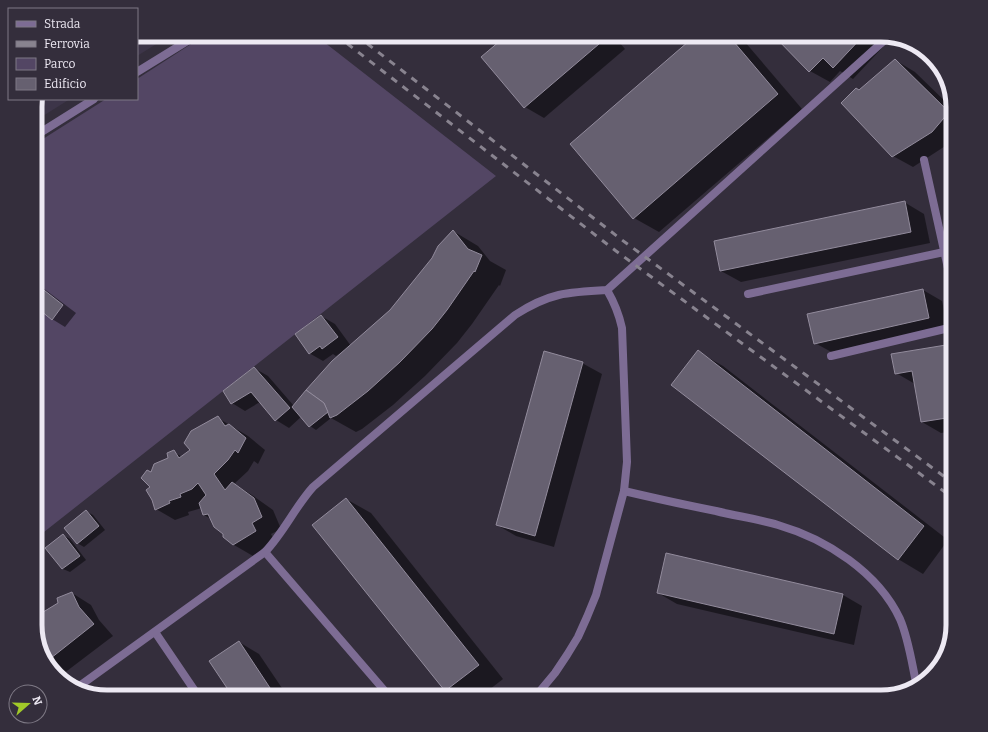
<svg xmlns="http://www.w3.org/2000/svg" width="988" height="732" viewBox="0 0 988 732" font-family="Bitter,serif">
<rect width="100%" height="100%" fill="#342e3c"/>
<g fill="#3d3549">
<path d="M137,35H171L137,56Z"/>
<path d="M36,99H70L35,121Z"/>
</g>
<path fill="#534664" d="M205,35H315L496,176L44,532L35,525V144L106,99H137V79Z"/>
<g fill="#0007">
<path d="M137,35H142L143,37L137,40Z"/>
<path d="M421,35H448L436,44Z"/>
<path d="M508,35H613L625,49L544,118L525,107Z"/>
<path d="M698,35H739L802,109L659,232L634,218Z"/>
<path d="M774,35H870L883,47L853,79L840,71L830,82L810,71Z"/>
<path d="M895,60L915,72L953,109V141L913,167L893,156L859,91Z"/>
<path d="M904,202L924,214L930,243L741,282L721,271Z"/>
<path d="M453,231L478,246L490,261L506,270L500,286L499,285L472,324L457,343L425,376L393,405L362,429L356,432L331,418L316,430L310,426L302,416L289,428L276,420L260,402L245,411L232,403L254,368L268,376L294,406L345,351L344,350L336,356L333,354L323,361L309,353L321,316L335,324L351,346L391,310Z"/>
<path d="M35,282L76,313L65,327L52,319L35,305Z"/>
<path d="M923,290L942,301L948,329L835,354L815,343Z"/>
<path d="M952,345L953,431L941,433L922,422L915,384L896,373L893,355Z"/>
<path d="M698,352L723,366L948,540L923,574L898,559Z"/>
<path d="M582,363L602,374L554,547L516,536L497,525Z"/>
<path d="M218,418L248,436L265,450L258,464L254,461L248,471L234,484L252,495L273,510L281,529L271,534L275,542L253,556L234,545L211,519L204,515L202,508L188,512L189,515L175,520L156,509L151,487V473L169,458L174,452L182,457L191,451Z"/>
<path d="M346,499L371,513L503,679L480,697H457L446,691L313,525Z"/>
<path d="M86,511L93,515L105,530L84,547L77,543Z"/>
<path d="M63,535L70,539L86,560L70,572L63,569L47,549Z"/>
<path d="M72,593L91,605L99,620L113,636L59,677L45,661L35,630L59,603Z"/>
<path d="M658,593L843,595L862,606L854,645L677,604Z"/>
<path d="M239,642L259,654L288,697H234Z"/>
</g>
<g fill="#666070" stroke="#928b9c">
<path d="M507,35H604L606,38L524,108L481,57Z"/>
<path d="M696,35H728L778,94L633,219L570,144Z"/>
<path d="M773,35H864L833,68L823,58L809,72Z"/>
<path d="M895,59L949,112L932,132L892,157L841,103L856,88L859,90Z"/>
<path d="M905,201L911,232L720,271L714,241Z"/>
<path d="M453,230L468,249L482,255L475,272L474,271L447,310L432,329L400,362L368,391L337,415L330,418L324,403L306,390L332,361L390,310L432,258L438,246Z"/>
<path d="M35,283L63,305L52,320L35,306Z"/>
<path d="M923,289L929,318L814,344L807,314Z"/>
<path d="M321,315L338,337L322,349L320,346L309,354L295,334Z"/>
<path d="M952,344L953,417L921,422L912,371L895,374L891,354Z"/>
<path d="M698,350L924,526L898,560L671,385Z"/>
<path d="M544,351L583,362L535,536L496,525Z"/>
<path d="M254,367L290,408L275,421L251,392L231,404L223,391Z"/>
<path d="M306,390L324,403L328,412L309,427L292,407Z"/>
<path d="M218,416L225,426L229,424L246,438L238,453L235,450L228,460L214,474L225,490L232,482L254,498L262,517L252,523L256,531L233,545L223,537V534L214,527L208,514L203,515L199,503L206,495L198,483L192,489L180,494L181,497L169,501L170,503L155,510L152,500L146,490L150,487L141,478L147,470L151,472L154,464L168,458L167,453L174,450L179,458L190,450L184,443L191,431Z"/>
<path d="M346,498L479,665L445,691L312,525Z"/>
<path d="M86,510L99,526L77,544L64,528Z"/>
<path d="M63,534L80,556L62,569L45,548Z"/>
<path d="M666,553L843,594L834,634L657,593Z"/>
<path d="M72,592L79,607L94,624L46,662L35,630V617L58,603L57,598Z"/>
<path d="M239,641L276,697H233L209,661Z"/>
</g>
<g fill="none" stroke-linecap="round" stroke-linejoin="round">
<g stroke="#7d6c94" stroke-width="8">
<path d="M924,160L953,291"/>
<path d="M748,294L944,252"/>
<path d="M831,356L953,327"/>
<path d="M155,632L199,697"/>
</g>
<g stroke="#7d6c94" stroke-width="8">
<path d="M137,72L197,35"/>
<path d="M35,136L94,99"/>
<path d="M624,491C654,498 685,505 716,511C736,516 758,519 778,525C826,539 878,572 900,619C909,640 912,665 917,687"/>
<path d="M265,552L390,697"/>
<path d="M78,687L265,552C284,532 295,507 313,487L515,315C549,293 567,292 607,290L888,37"/>
<path d="M535,697L555,673L567,655L578,637L587,617L596,595L624,491L627,462L622,328C619,314 614,302 607,290"/>
</g>
<g stroke="#88838f" stroke-width="3" stroke-dasharray="7 7" stroke-linecap="butt">
<path d="M336,35L616,251L953,498"/>
<path d="M356,35L622,240L953,483"/>
</g>
</g>
<path d="M0 0H988V732H0ZM107 42H881A65 65 0 0 1 946 107V625A65 65 0 0 1 881 690H107A65 65 0 0 1 42 625V107A65 65 0 0 1 107 42Z" fill="#342e3c" fill-rule="evenodd"/>
<path fill="none" stroke="#ede9f3" stroke-width="5" d="M107 42H881A65 65 0 0 1 946 107V625A65 65 0 0 1 881 690H107A65 65 0 0 1 42 625V107A65 65 0 0 1 107 42Z"/>
<rect x="8" y="8" width="130" height="92" fill="#342e3c" stroke="#7e7985"/>
<rect x="16" y="21" width="20" height="6" fill="#7d6c94" stroke="#7e7985"/>
<text x="44" y="28" font-size="12" fill="#ede9f3">Strada</text>
<rect x="16" y="41" width="20" height="6" fill="#88838f" stroke="#7e7985"/>
<text x="44" y="48" font-size="12" fill="#ede9f3">Ferrovia</text>
<rect x="16" y="58" width="20" height="12" fill="#534664" stroke="#7e7985"/>
<text x="44" y="68" font-size="12" fill="#ede9f3">Parco</text>
<rect x="16" y="78" width="20" height="12" fill="#666070" stroke="#7e7985"/>
<text x="44" y="88" font-size="12" fill="#ede9f3">Edificio</text>
<g transform="translate(28 704) rotate(70)"><circle r="19" fill="#342e3c" stroke="#7e7985"/>
<path d="M0-3L7 15L0 10L-7 15Z" fill="#a1c929"/>
<text y="-6" font-size="11" font-weight="bold" text-anchor="middle" fill="#ede9f3">N</text>
</g>
</svg>
